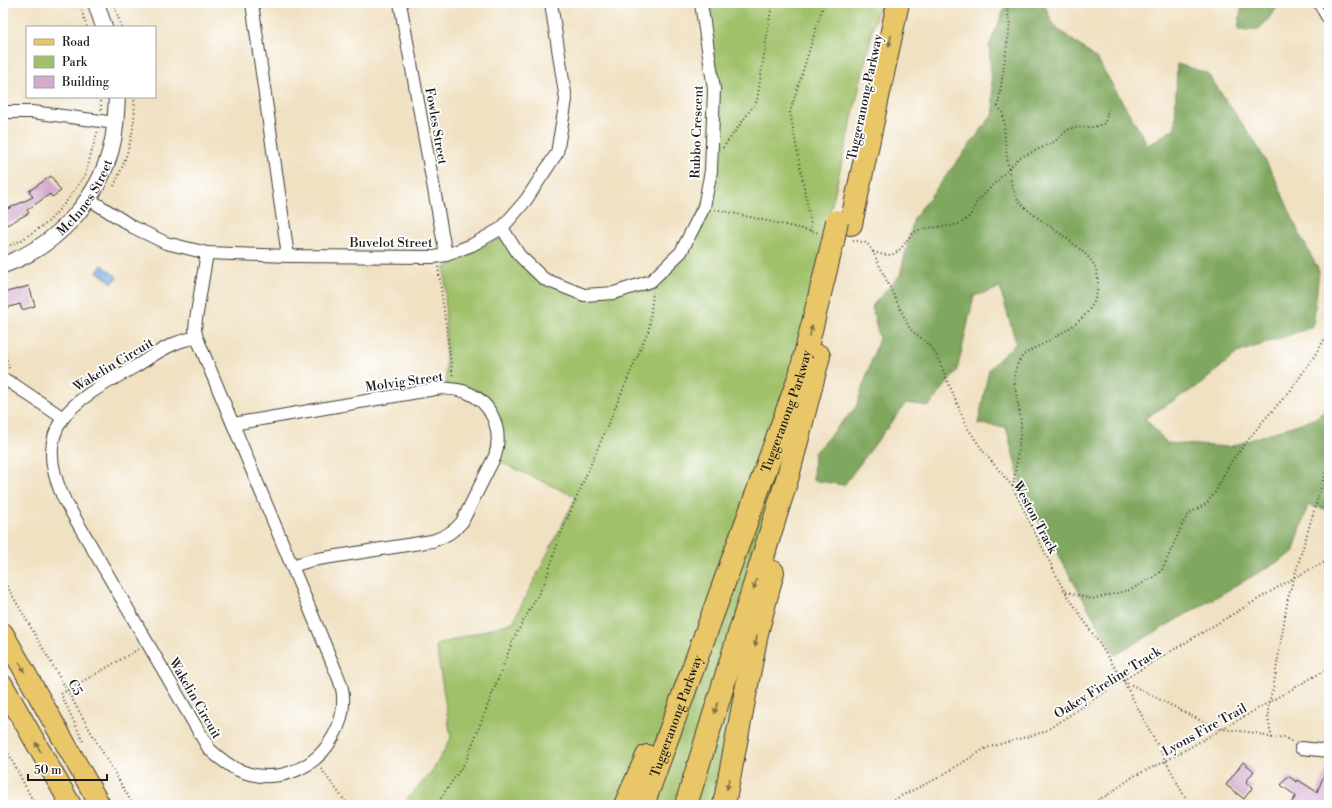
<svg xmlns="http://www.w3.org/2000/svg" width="1332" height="808" viewBox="0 0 1332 808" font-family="'Libre Bodoni',serif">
<rect width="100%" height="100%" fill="#fff"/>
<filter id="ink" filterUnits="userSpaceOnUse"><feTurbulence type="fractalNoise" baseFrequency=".025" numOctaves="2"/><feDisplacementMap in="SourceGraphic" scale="8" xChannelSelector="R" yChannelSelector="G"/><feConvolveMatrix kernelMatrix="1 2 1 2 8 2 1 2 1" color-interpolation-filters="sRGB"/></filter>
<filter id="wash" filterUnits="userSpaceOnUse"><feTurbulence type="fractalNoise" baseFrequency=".012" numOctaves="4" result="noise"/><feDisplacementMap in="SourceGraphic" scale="16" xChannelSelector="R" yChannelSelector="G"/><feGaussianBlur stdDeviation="0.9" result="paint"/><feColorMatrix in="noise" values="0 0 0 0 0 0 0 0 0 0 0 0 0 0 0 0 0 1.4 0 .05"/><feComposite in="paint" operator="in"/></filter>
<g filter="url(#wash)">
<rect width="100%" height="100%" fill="#f0e1c2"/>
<path fill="#a0c16a" stroke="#5e6e43" d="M706,3H879L828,221L779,530L718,805H402L433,770L451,738L436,645L513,622L576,497L494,459V419L480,392L446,384L445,268L469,252L502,238L516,258L583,298L652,284L683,253L716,170Z"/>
<g fill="#80a75e" stroke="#4e623d">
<path d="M1007,3H1044L1053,25L1097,59L1148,145L1175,128L1177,64L1207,73L1255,142L1276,180L1298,231L1319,271L1313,327L1237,353L1201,384L1145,418L1167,443L1229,447L1319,417L1329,405V510L1308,505L1293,553L1115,655L1023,493L1006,427L978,424L989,369L1016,343L1000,288L974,296L957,371L929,406L906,403L844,485L813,480L814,453L856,407L879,338L872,306L900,275L914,218L994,113L989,46Z"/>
<path d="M1242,3H1281L1259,30H1238Z"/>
</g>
<path fill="#73a6df" stroke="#48617e" d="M102,265L117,277L113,283L97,272Z"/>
<g id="blocks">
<g fill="#d4abcc">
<path d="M51,176L61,191L52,197L50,194L27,210L29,213L7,225L3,218V211L33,197L29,191Z"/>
<path d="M29,286L35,306L22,310L20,304L6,308L3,299V293Z"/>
<path d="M1243,762L1254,771L1246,782L1253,787L1244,799L1226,785Z"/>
<path d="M1329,763V805H1290L1296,796L1281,785L1288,776L1297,782L1298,780L1317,792Z"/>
</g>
</g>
</g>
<g filter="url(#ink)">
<use href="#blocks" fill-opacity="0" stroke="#3c3a35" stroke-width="1"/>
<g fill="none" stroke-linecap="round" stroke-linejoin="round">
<g stroke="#3c3a35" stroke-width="8">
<path id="service" d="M1316,3L1324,17L1329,23"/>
</g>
<g stroke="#3c3a35" stroke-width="14">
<g id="minor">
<path d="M252,3L288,256"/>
<path d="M400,3L446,255"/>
<path d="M3,113L9,112H32L116,123"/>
<path d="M89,199L133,227L166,243L207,253L288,256L434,257L446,255L472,245L502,228L526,200L557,153L566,100L551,3"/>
<path d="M502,228L519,255L544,279L584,295L614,293L651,281L681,252L704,207L711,171L714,89L701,3"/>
<path d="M197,338L334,667C338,677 343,686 343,696C344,710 340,725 333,737C314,771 274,785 238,770C227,765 218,757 209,749L65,501C27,423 77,399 136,366C154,355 175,339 197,338L195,330L196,319L207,253"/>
<path d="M3,379L13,384L63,418"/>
<path d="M233,424L441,388C449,389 458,389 466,392C492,402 503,430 495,456L462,522C454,532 445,537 432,541L312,560L292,566"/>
<path d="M1301,748L1329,751"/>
</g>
</g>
<g stroke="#3c3a35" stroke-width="18">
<g id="tertiary">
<path d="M96,3L104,27"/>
<path id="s1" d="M3,265C58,246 102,196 113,140C116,125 116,111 117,97"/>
</g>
</g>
<g stroke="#3c3a35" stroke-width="22">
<g id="primary">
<path d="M3,633L100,805"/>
<path d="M3,685L71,805"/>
</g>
</g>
<g stroke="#3c3a35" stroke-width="24">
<g id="motorway">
<path d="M851,224L898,3"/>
<path d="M625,805L647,756"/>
<path id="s2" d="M643,805L800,375L833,241"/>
<path d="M686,805L788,476L819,356"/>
<path d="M724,805L757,633L773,572"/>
</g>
</g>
<g stroke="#3c3a35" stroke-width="2" stroke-dasharray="1 3" stroke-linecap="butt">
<path d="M79,3L87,27"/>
<path d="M114,3L121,27"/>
<path d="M1006,3L1010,25L998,106L1003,113C1005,134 1007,184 1018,200C1035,222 1093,248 1097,273C1104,311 1071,328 1043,344C1034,349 1024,352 1019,361C1013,372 1014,382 1016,394C1018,404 1021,416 1021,427C1021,433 1019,439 1019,445C1017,459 1015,473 1013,487"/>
<path d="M101,97V110"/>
<path d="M723,148L757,101L772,3"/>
<path d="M114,186C127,158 137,128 134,97"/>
<path d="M715,209L820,233"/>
<path d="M810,231L811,225L790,112L824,3"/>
<path d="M853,240L867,243L873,252L910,329L928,344L936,354L967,427L983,451L1012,486L1062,587L1123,680L1189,805"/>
<path d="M3,248L20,241L47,223L66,202L85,175L98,130"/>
<path d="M873,252C878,253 883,255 888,255C904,254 905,235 919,230C942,223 966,234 976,203L1019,158L1054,142L1070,128L1094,127L1105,123L1108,109"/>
<path d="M438,267L453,378"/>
<path d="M3,344L9,369"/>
<path d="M3,579L133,805"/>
<path d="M1066,592L1092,599L1130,590L1154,577L1162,570L1183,523L1190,513L1206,504L1216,491L1230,463L1263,421L1291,390L1315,355L1329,332"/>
<path d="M1124,681L1215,728L1256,733L1272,738L1284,737L1292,742"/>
<path d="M1272,738C1267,716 1266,710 1273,689L1288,598L1329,460"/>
<path d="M83,741L61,694L139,649"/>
<path d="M3,743L35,805"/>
<path d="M321,769L348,805"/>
<path d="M436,805L466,761L514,638L545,582L560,536L649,329L653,292"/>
<path d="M888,805L899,797L936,779L986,748L1044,732L1123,680L1295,577L1329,560"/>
<path d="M1087,805L1106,796L1134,776L1166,761L1329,668"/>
</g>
<use href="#service" stroke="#fff" stroke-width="6"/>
<use href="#minor" stroke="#fff" stroke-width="12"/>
<use href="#tertiary" stroke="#fff" stroke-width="16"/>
<use href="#primary" stroke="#e9c769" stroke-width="20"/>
<use href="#motorway" stroke="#e9c769" stroke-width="22"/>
<g stroke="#3c3a35" stroke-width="24" stroke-linecap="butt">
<path id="motorway-bridge" d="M833,241L837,221"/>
</g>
<use href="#motorway-bridge" stroke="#e9c769" stroke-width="22"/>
</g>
<defs><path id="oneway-solid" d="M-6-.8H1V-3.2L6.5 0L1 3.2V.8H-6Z"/></defs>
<g fill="#827242">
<use href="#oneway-solid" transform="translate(890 41) rotate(102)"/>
<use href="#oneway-solid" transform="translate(811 331) rotate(-76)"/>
<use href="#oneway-solid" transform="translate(755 584) rotate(107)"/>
<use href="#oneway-solid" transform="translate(756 641) rotate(101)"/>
<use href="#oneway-solid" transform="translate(22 667) rotate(61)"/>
<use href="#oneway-solid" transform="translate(716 708) rotate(107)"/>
<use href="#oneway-solid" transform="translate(38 747) rotate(-119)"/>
<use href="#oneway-solid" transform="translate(728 784) rotate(101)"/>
</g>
</g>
<g text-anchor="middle" stroke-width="3.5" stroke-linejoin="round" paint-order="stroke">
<g font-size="13" fill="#1c1c1c" stroke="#fff">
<text transform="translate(864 97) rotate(-78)" y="5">Tuggeranong Parkway</text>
<text transform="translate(437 126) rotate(80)" y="5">Fowles Street</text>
<text transform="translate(696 132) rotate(-88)" y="5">Rubbo Crescent</text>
<text dy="5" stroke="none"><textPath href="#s1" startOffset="109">McInnes Street</textPath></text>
<text x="391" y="247">Buvelot Street</text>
<text transform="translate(113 364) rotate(-31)" y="5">Wakelin Circuit</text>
<text transform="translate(404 381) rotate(-8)" y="5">Molvig Street</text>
<text dy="5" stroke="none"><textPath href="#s2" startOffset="419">Tuggeranong Parkway</textPath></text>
<text transform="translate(1036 517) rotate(62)" y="5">Weston Track</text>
<text transform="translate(1107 682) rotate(-32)" y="5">Oakey Fireline Track</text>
<text transform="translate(76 687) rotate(60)" y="5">C5</text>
<text transform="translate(196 698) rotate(60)" y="5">Wakelin Circuit</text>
<text dy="5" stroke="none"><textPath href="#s2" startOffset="95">Tuggeranong Parkway</textPath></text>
<text transform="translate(1204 729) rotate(-29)" y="5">Lyons Fire Trail</text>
</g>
</g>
<rect width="1332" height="808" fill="none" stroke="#fff" stroke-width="16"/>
<rect x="26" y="26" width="130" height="72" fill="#ffffff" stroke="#a4a4a4"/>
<rect x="34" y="39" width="20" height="6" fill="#e9c769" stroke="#a4a4a4"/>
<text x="62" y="46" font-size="12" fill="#1c1c1c">Road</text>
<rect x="34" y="56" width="20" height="12" fill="#a0c16a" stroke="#a4a4a4"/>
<text x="62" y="66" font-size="12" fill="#1c1c1c">Park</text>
<rect x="34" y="76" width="20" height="12" fill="#d4abcc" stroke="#a4a4a4"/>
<text x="62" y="86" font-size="12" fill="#1c1c1c">Building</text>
<path d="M28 774v6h79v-6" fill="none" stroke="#1c1c1c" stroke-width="2"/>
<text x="34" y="774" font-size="12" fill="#1c1c1c" stroke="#ffffff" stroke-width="3" paint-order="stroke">50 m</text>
</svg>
